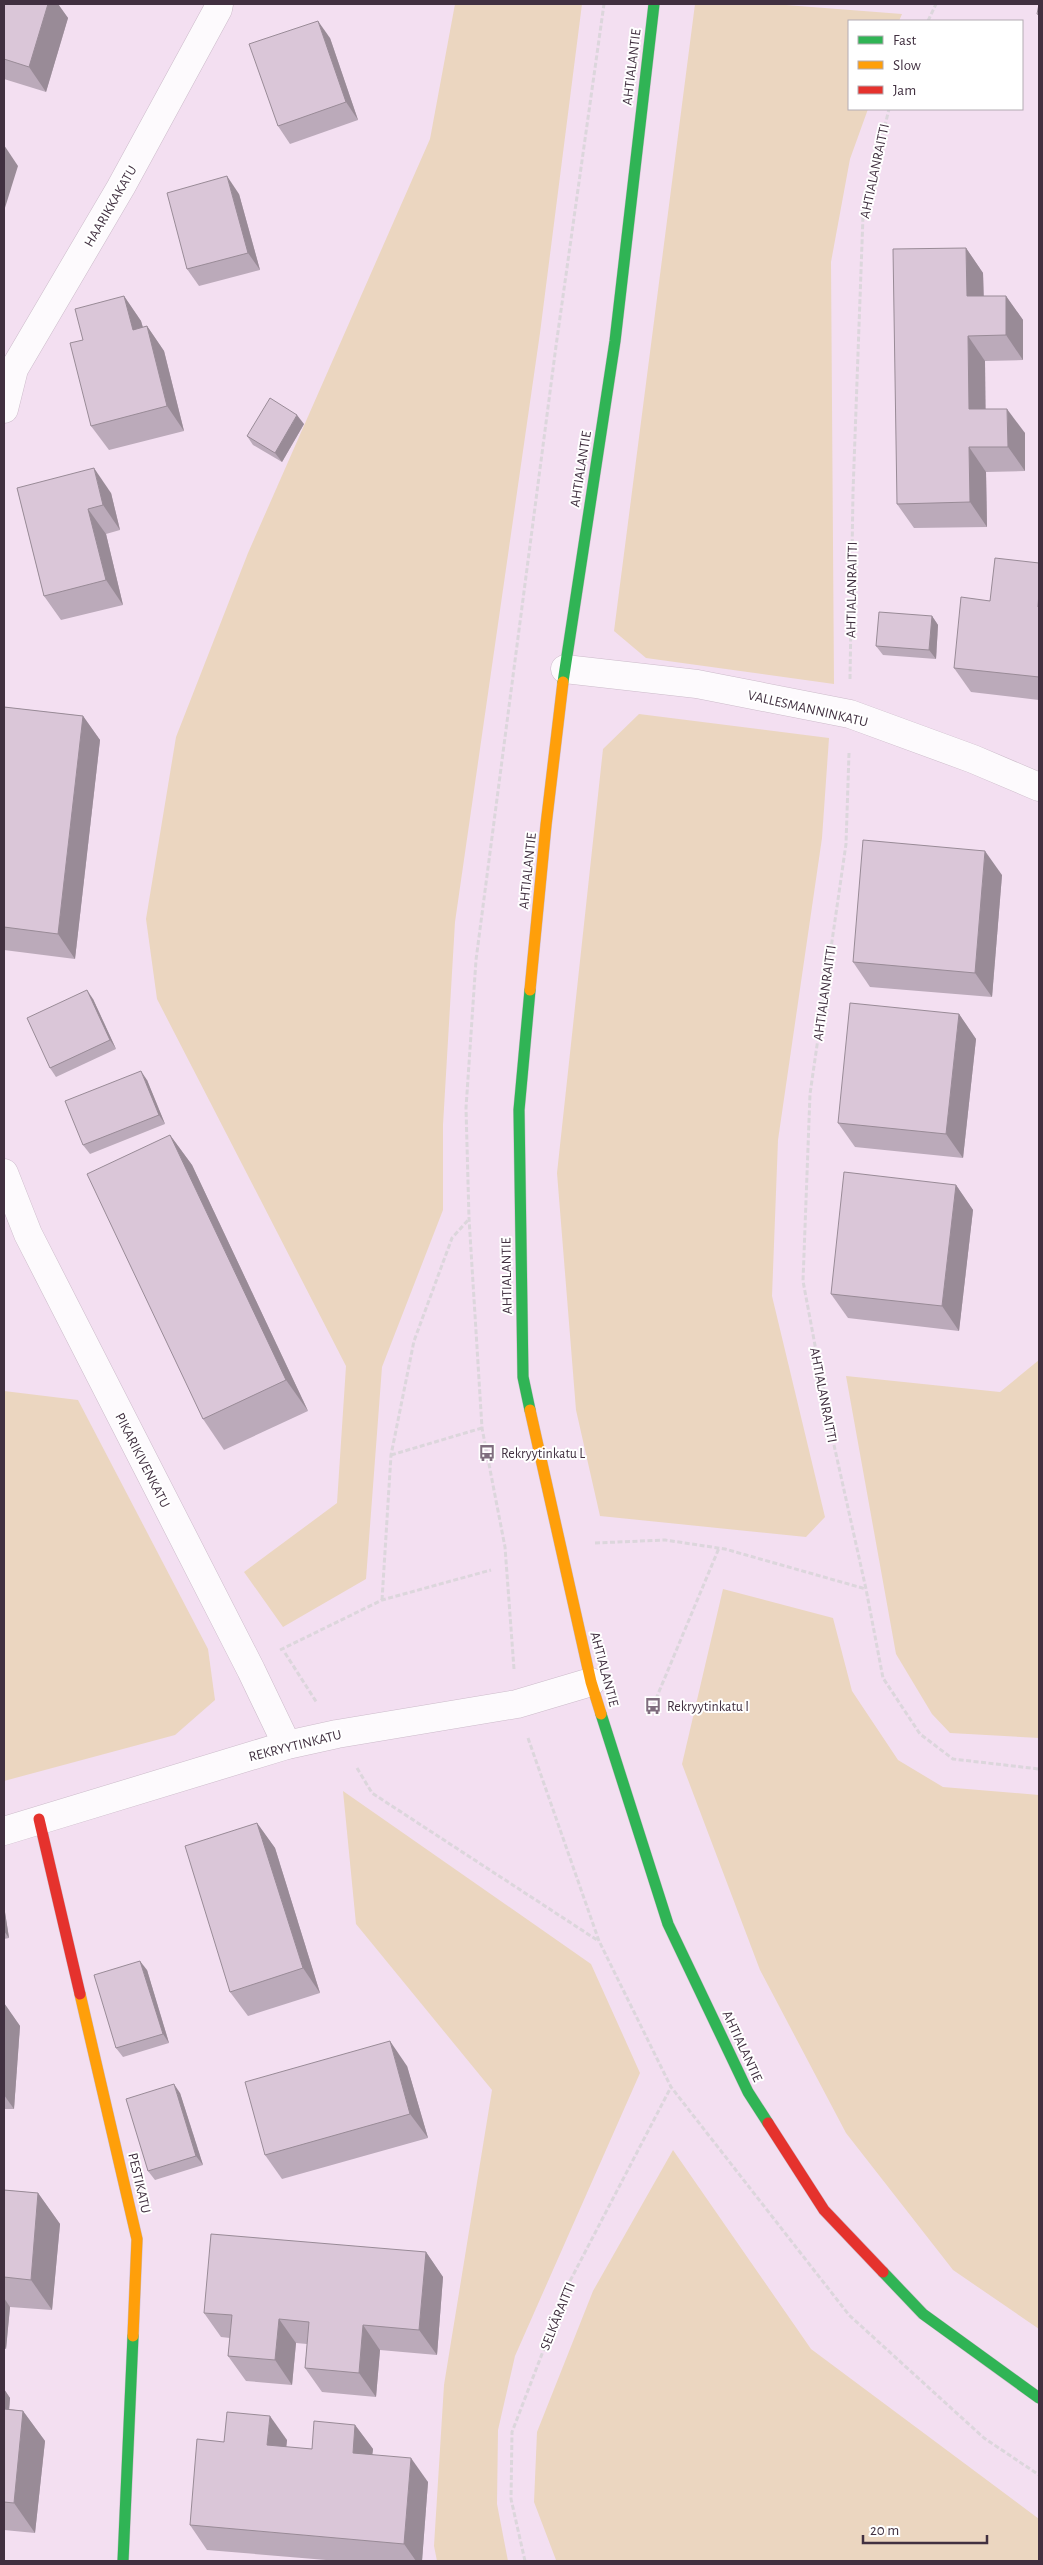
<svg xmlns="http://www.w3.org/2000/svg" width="1043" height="2565" viewBox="0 0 1043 2565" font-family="'Alegreya Sans',sans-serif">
<rect width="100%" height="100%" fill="#f3dff1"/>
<g fill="#ebd6c0">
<path d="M455,4H582L540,333L455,922L443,1125V1210L382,1367L366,1579L283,1627L244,1572L337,1503L346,1366L157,999L146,919L176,737L248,553L430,139Z"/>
<path d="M695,4H773L902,14L899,21H849V109H868L850,159L831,262L834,684L646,658L614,631Z"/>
<path d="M639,714L829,738L822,838L778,1140L772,1296L825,1517L806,1537L600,1516L576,1410L557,1173L603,749Z"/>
<path d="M1039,1360V1738L950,1733L932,1714L896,1654L846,1376L1000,1392Z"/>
<path d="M4,1391L78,1400L208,1649L215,1700L175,1735L4,1781Z"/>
<path d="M723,1589L833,1618L852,1691L898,1760L943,1787L1039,1795V2329L953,2270L846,2133L760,1970L682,1764Z"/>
<path d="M343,1791L591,1964L640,2073L515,2356L498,2430L497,2504L508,2561H437L434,2546L444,2385L492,2090L356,1924Z"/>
<path d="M673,2150L811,2349L1039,2519V2561L556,2560L534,2502L537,2432L593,2291Z"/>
</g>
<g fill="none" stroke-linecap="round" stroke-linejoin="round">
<g stroke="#ccbbca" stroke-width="29">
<g id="street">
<path d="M4,409L14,369L121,187L218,9L219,4"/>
<path d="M565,669L697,684L850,714L973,759L1039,787"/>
<path d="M4,1173L28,1234L251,1670L287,1745"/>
<path d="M4,1831L287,1745L337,1734L517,1704L591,1682"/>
</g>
</g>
<g stroke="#ccbbca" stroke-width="12">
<g id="fast">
<path d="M563,682L615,341L654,4"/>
<path d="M530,990L519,1110L523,1377L530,1410"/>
<path d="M601,1714L668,1924L748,2092L768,2123"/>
<path d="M883,2272L923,2314L1039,2398"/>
<path d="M123,2561L133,2336"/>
</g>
</g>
<g stroke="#ccbbca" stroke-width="12">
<g id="slow">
<path d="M530,990L546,825L563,682"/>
<path d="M530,1410L591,1682L601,1714"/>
<path d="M80,1994L137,2239L133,2336"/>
</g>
</g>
<g stroke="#ccbbca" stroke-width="12">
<g id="jam">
<path d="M39,1819L80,1994"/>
<path d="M768,2123L824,2210L883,2272"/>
</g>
</g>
<g stroke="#dcd6dc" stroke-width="3" stroke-dasharray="5 2.5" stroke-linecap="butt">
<path d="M928,21L936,4"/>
<path d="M850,679L853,492L863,216L889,109"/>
<path d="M849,753L846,844L810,1094L803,1281L832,1436L866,1589L883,1678L920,1734L953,1759L1039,1769"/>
<path d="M391,1455L482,1428"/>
<path d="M595,1543L665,1540L725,1549L866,1589"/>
<path d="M382,1600L391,1455L414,1341L452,1238L469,1219"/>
<path d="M280,1650L382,1600L491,1570"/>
<path d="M285,1653L317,1703"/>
<path d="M514,1669L505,1547L482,1428L469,1218L466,1108L476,960L556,346L604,4"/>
<path d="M653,1706L719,1548"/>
<path d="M528,1738L599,1941L671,2087L849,2315L984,2438L1039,2475"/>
<path d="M357,1768L372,1793L597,1940"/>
<path d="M525,2561L511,2499L512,2432L570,2281L671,2087"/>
</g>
<use href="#street" stroke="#fdfafd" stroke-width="28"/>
<use href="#fast" stroke="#30b455" stroke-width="11"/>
<use href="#slow" stroke="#ff9f0a" stroke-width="11"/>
<use href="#jam" stroke="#e5322d" stroke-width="11"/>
</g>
<g fill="#bbaaba">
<path d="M4,4H58L68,18L46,92L4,79Z"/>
<path d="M330,38L358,120L290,144L278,126Z"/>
<path d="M239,194L260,270L199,286L187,269Z"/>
<path d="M966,248L983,273L984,296H1006L1023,320V360L985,361V409L1025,433V471L986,472L987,527L914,528L897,504Z"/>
<path d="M124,296L141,321L143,327L147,326L164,351L184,431L109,450L91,426Z"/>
<path d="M304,424L282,462L253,445L247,436Z"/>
<path d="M17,488L111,493L120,530L106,534L123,605L61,620L44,596Z"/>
<path d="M1039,563V700L971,692L954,668L990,601Z"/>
<path d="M932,616L938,625L936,659L883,655L876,646Z"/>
<path d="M4,707L83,716L100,740L75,959L4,950Z"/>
<path d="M1002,875L992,997L870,987L853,962Z"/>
<path d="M93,999L116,1049L56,1077L50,1068Z"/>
<path d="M959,1014L976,1039L963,1158L855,1147L838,1123Z"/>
<path d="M147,1080L165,1124L90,1154L83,1145Z"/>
<path d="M170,1135L192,1165L308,1411L224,1450L203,1419Z"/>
<path d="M956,1185L973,1210L959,1331L848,1318L831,1294Z"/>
<path d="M257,1823L275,1848L320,1993L248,2016L230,1992Z"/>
<path d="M4,1906L9,1938L4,1939Z"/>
<path d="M147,1970L169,2043L123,2057L116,2048Z"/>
<path d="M4,2003L20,2026L14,2109H4Z"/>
<path d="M407,2066L428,2138L282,2179L265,2155Z"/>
<path d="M180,2093L203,2165L155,2180L148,2171Z"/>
<path d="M4,2190L38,2193L60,2224L52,2310L10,2307L6,2349H4Z"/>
<path d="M426,2252L443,2277L437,2355L380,2350L376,2397L322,2392L305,2368L307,2344L296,2343L292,2385L246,2381L228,2356L230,2338L221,2337L204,2313Z"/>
<path d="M4,2389L10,2398L9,2409L23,2411L45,2441L35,2533L4,2530Z"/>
<path d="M355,2425L373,2449L372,2454L428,2482L422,2561H338L207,2550L190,2525L224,2442L287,2440L286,2447L312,2449Z"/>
</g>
<g fill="#998b97">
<path d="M48,4H58L68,18L46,92L29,67Z"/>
<path d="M318,21L330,38L358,120L346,102Z"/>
<path d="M4,145L18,166L4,211Z"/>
<path d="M227,176L239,194L260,270L248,253Z"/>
<path d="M966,248L983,273L984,321L967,296Z"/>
<path d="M124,296L141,321L150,354L133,330Z"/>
<path d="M1006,296L1023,320V360L1006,335Z"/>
<path d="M147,326L164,351L184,431L167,406Z"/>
<path d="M968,336L985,361L986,434L969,409Z"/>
<path d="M1007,409L1025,433V471L1008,447Z"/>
<path d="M297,415L304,424L282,462L275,453Z"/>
<path d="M969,447L986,472L987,527L970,502Z"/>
<path d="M94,468L111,493L120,530L103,505Z"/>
<path d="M88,509L106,534L123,605L106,580Z"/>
<path d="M932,616L938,625L936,659L929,650Z"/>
<path d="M83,716L100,740L75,959L58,934Z"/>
<path d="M985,851L1002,875L992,997L975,973Z"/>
<path d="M87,990L93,999L116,1049L110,1040Z"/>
<path d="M959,1014L976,1039L963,1158L946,1134Z"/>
<path d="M141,1071L147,1080L165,1124L159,1115Z"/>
<path d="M170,1135L192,1165L308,1411L286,1380Z"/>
<path d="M956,1185L973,1210L959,1331L942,1306Z"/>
<path d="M257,1823L275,1848L320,1993L303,1968Z"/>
<path d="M4,1906L9,1938L4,1931Z"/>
<path d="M140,1961L147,1970L169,2043L163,2034Z"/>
<path d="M4,2003L20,2026L14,2109L4,2095Z"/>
<path d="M390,2041L407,2066L428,2138L410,2114Z"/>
<path d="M174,2084L180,2093L203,2165L196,2156Z"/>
<path d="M38,2193L60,2224L52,2310L31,2280Z"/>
<path d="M426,2252L443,2277L437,2355L419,2330Z"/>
<path d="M4,2298L10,2307L6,2349L4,2345Z"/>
<path d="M279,2319L296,2343L292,2385L275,2360Z"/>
<path d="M363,2325L380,2350L376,2397L359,2373Z"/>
<path d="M4,2389L10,2398L7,2438L4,2433Z"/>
<path d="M23,2411L45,2441L35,2533L14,2503Z"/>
<path d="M270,2416L287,2440L284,2470L267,2445Z"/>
<path d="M355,2425L373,2449L370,2477L353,2453Z"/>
<path d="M411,2458L428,2482L422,2561H416L404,2544Z"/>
</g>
<g fill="#dac6d8" stroke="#998b97">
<path d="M4,4H48L29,67L4,59Z"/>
<path d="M1039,4V15L1037,14Z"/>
<path d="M318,21L346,102L278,126L249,44Z"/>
<path d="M227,176L248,253L187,269L167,193Z"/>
<path d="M966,248L967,296H1006V335L968,336L969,409H1007L1008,447H969L970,502L897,504L893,249Z"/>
<path d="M124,296L133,330L147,326L167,406L91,426L70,343L83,340L75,309Z"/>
<path d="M270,398L297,415L275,453L247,436Z"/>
<path d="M94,468L103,505L88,509L106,580L44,596L17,488Z"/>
<path d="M995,558L1039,563V591L1038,607H1039V677L954,668L961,597L990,601Z"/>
<path d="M879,612L932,616L929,650L876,646Z"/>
<path d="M4,707L83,716L58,934L4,927Z"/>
<path d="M863,840L985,851L975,973L853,962Z"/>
<path d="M87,990L110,1040L50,1068L27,1018Z"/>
<path d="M850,1003L959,1014L946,1134L838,1123Z"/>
<path d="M141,1071L159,1115L83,1145L65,1101Z"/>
<path d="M170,1135L286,1380L203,1419L87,1174Z"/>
<path d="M844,1172L956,1185L942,1306L831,1294Z"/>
<path d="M257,1823L303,1968L230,1992L185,1846Z"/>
<path d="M140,1961L163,2034L116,2048L94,1975Z"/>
<path d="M390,2041L410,2114L265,2155L245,2082Z"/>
<path d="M174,2084L196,2156L148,2171L126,2099Z"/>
<path d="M4,2190L38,2193L31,2280L4,2277Z"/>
<path d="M211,2234L426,2252L419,2330L363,2325L359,2373L305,2368L309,2322L279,2319L275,2360L228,2356L232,2315L204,2313Z"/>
<path d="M4,2409L23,2411L14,2503L4,2502Z"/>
<path d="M227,2412L270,2416L267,2445L312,2449L314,2421L355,2425L353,2453L411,2458L404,2544L190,2525L197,2439L224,2442Z"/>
</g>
<defs>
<g id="bus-bare" transform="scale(1.35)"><path d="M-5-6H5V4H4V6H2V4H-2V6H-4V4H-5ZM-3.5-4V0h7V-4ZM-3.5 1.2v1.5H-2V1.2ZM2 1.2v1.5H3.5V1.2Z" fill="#7f6d7e" stroke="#fff" stroke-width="2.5" paint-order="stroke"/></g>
</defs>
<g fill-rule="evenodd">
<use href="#bus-bare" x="487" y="1453"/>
<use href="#bus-bare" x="653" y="1706"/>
</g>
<g text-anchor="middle" stroke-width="4" stroke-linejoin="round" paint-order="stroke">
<g font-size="14" fill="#413040" stroke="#fff">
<text transform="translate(631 67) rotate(-83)" y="5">AHTIALANTIE</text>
<text transform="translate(874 171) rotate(-78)" y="5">AHTIALANRAITTI</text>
<text transform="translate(110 206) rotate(-60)" y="5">HAARIKKAKATU</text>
<text transform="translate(580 469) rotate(-81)" y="5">AHTIALANTIE</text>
<text transform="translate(851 590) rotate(-89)" y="5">AHTIALANRAITTI</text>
<text transform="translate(808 708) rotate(13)" y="5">VALLESMANNINKATU</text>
<text transform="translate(527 871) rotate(-84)" y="5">AHTIALANTIE</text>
<text transform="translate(824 993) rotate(-82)" y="5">AHTIALANRAITTI</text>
<text transform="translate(506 1276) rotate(-91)" y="5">AHTIALANTIE</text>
<text transform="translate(824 1395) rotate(79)" y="5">AHTIALANRAITTI</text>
<text transform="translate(143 1460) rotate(63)" y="5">PIKARIKIVENKATU</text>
<text transform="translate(605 1669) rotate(75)" y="5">AHTIALANTIE</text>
<text transform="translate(295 1745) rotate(-14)" y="5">REKRYYTINKATU</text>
<text transform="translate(743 2046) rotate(65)" y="5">AHTIALANTIE</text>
<text transform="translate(140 2183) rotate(77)" y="5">PESTIKATU</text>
<text transform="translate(557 2316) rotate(-68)" y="5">SELKÄRAITTI</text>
</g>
<g font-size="14" fill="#413040" stroke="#fff" text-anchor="start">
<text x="501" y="1458">Rekryytinkatu L</text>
<text x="667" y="1711">Rekryytinkatu I</text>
</g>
</g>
<rect width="1043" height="2565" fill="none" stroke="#413040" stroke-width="10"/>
<rect x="848" y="20" width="175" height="90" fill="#ffffff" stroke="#b3acb3"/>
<rect x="858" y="36" width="25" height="8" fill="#30b455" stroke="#b3acb3"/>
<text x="893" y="45" font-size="15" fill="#413040">Fast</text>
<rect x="858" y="61" width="25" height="8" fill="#ff9f0a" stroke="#b3acb3"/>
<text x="893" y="70" font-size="15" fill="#413040">Slow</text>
<rect x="858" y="86" width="25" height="8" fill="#e5322d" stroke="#b3acb3"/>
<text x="893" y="95" font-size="15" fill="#413040">Jam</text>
<path d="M863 2535v8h124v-8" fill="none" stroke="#413040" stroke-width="2.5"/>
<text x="870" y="2535" font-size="15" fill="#413040" stroke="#ffffff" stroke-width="4" paint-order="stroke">20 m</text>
</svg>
